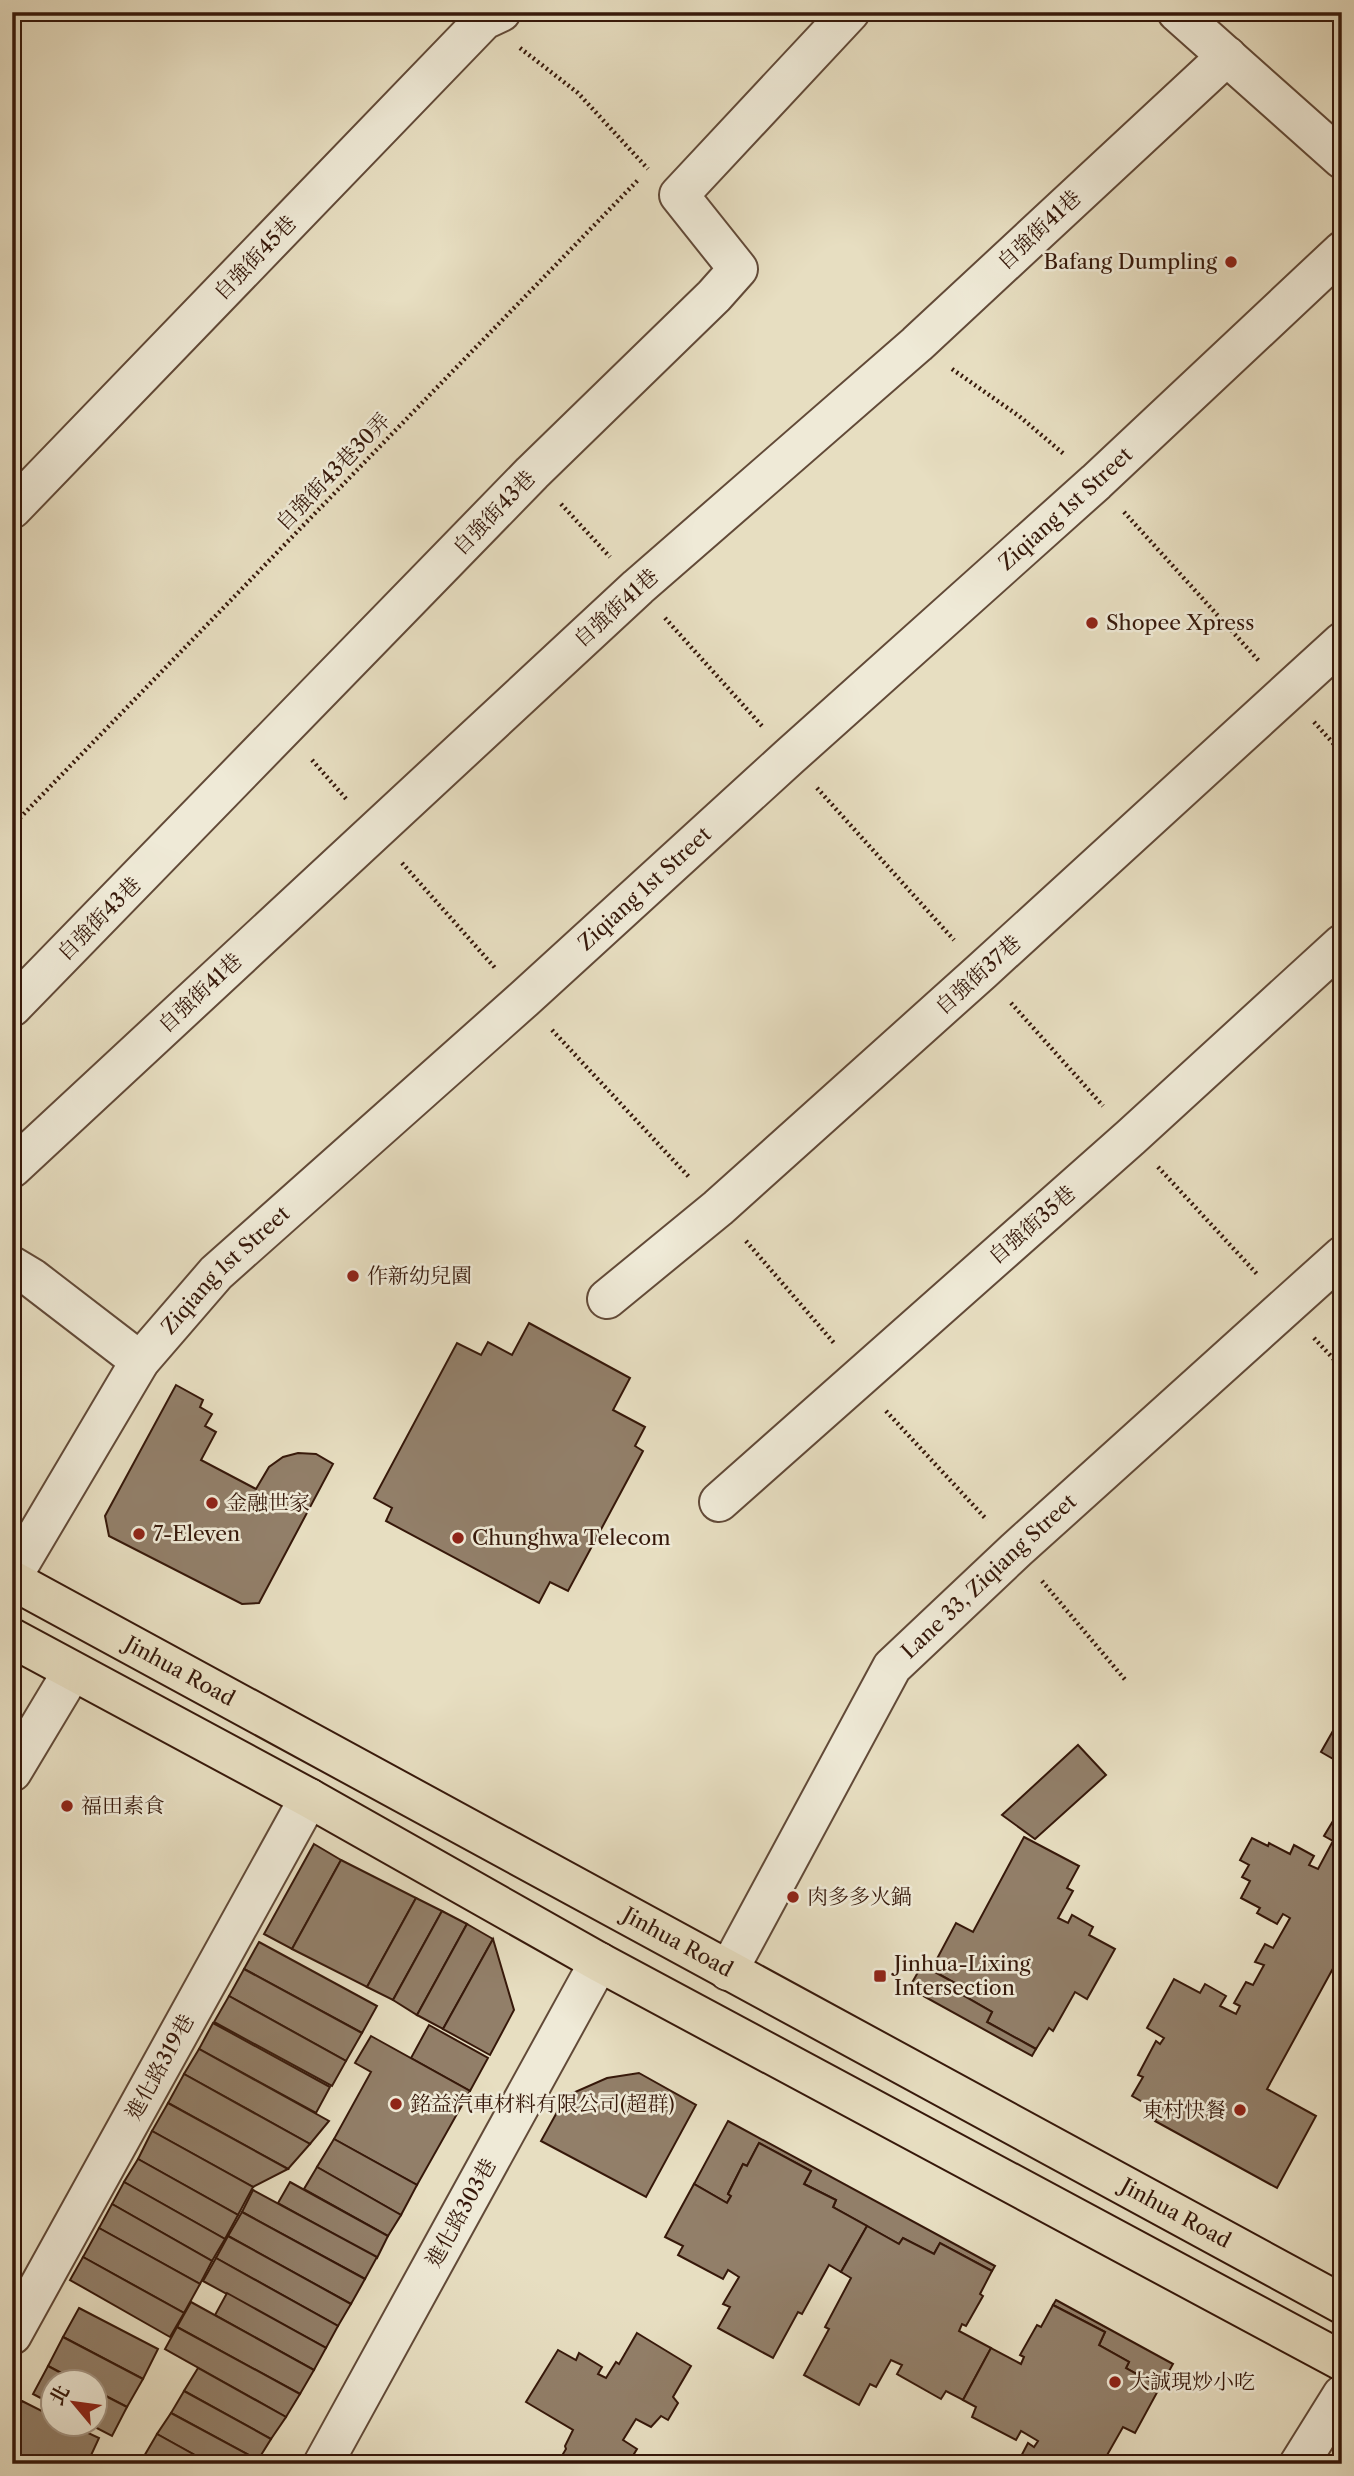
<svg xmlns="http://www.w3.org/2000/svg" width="1354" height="2476" viewBox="0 0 1354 2476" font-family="'Libre Caslon Text','Noto Serif TC',serif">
<rect width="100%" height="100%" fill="#e7dec1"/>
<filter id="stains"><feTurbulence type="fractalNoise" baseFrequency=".00286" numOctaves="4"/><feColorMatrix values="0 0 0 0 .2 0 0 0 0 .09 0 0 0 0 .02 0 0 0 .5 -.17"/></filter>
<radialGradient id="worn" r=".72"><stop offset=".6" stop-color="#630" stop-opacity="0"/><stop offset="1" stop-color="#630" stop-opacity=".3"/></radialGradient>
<g fill="#927f69" stroke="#36180a" stroke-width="2">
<path d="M529,1323L630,1378L613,1410L645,1427L635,1446L643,1451L568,1591L550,1582L539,1603L386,1521L392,1508L374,1498L457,1343L481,1355L488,1342L512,1355Z"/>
<path d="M176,1385L203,1400L200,1407L212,1414L205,1426L216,1432L201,1460L256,1489L269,1467L283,1457L298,1453L316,1454L333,1464L259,1603L242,1604L109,1536L105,1516Z"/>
<path d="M1342,1715V1764L1321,1752Z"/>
<path d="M1078,1745L1106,1775L1035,1839L1002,1815Z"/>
<path d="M1333,1821L1342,1824V1952L1267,2089L1316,2116L1277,2188L1155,2121L1160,2112L1132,2096L1143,2077L1138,2075L1156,2041L1160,2044L1164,2038L1147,2028L1174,1979L1200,1993L1205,1984L1226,1996L1220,2006L1236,2014L1240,2006L1234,2003L1246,1982L1253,1985L1264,1965L1255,1962L1265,1944L1273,1948L1290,1918L1283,1914L1277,1924L1257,1913L1260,1908L1241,1898L1250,1881L1242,1877L1249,1865L1240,1860L1252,1838L1268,1846L1269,1843L1290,1854L1294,1845L1314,1856L1309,1865L1318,1869L1333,1841L1324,1836Z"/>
<path d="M1024,1837L1079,1866L1067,1888L1073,1891L1058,1918L1068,1923L1072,1915L1093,1927L1089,1935L1115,1949L1087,1999L1075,1992L1053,2031L1049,2028L1036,2049L987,2022L992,2012L961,1994L964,1988L931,1970L956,1923L973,1932Z"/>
<path d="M314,1844L341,1860L292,1949L264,1934Z"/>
<path d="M341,1860L416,1898L367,1987L292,1949Z"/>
<path d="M416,1898L442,1911L393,2000L367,1987Z"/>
<path d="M442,1911L467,1924L417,2015L393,2000Z"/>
<path d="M467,1924L493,1939L443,2029L417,2015Z"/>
<path d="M493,1939L514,2010L490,2055L443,2029Z"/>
<path d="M259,1942L377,2006L362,2033L244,1969Z"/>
<path d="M922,1965L964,1988L961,1994L992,2012L987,2022L1036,2049L1032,2056L909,1988Z"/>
<path d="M244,1969L362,2033L346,2061L229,1996Z"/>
<path d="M229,1996L346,2061L332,2086L214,2022Z"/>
<path d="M213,2023L330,2087L316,2113L199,2049Z"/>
<path d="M429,2025L488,2058L470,2091L411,2058Z"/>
<path d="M371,2036L470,2091L417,2185L334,2139L371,2072L355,2063Z"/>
<path d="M199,2049L329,2121L310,2144L184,2074Z"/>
<path d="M639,2073L696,2105L646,2197L541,2141L566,2096L607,2078Z"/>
<path d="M184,2074L310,2144L288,2169L168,2103Z"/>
<path d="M168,2103L288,2169L253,2187L152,2131Z"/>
<path d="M728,2121L995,2266L992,2271L940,2243L934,2254L903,2238L899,2244L833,2207L836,2200L804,2184L811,2171L759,2143L747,2166L743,2164L728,2194L731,2196L727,2203L694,2184Z"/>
<path d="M152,2131L253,2187L238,2215L138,2159Z"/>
<path d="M334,2139L417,2185L401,2215L317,2167Z"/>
<path d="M759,2143L811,2171L804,2184L836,2200L833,2207L867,2226L841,2272L829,2265L802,2314L798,2312L773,2358L718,2328L730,2307L723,2304L739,2277L728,2270L723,2279L678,2255L683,2246L665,2237L694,2184L727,2203L731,2196L728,2194L743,2164L747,2166Z"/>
<path d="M138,2159L238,2215L225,2239L124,2182Z"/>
<path d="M317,2167L401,2215L388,2236L304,2189Z"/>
<path d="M124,2182L225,2239L212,2261L112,2204Z"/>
<path d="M290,2182L388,2236L377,2258L278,2203Z"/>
<path d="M253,2190L377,2257L365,2279L242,2212Z"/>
<path d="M112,2204L212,2261L200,2284L99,2228Z"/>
<path d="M242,2212L365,2279L351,2304L228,2236Z"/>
<path d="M867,2226L899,2244L903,2238L934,2254L940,2243L992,2271L980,2294L983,2296L966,2326L962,2324L959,2331L991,2348L963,2400L946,2391L941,2399L897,2374L902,2365L891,2360L876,2387L870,2384L859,2405L804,2375L829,2329L825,2327L851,2278L841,2272Z"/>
<path d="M99,2228L200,2284L184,2313L83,2257Z"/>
<path d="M228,2236L351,2304L338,2326L216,2258Z"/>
<path d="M83,2257L184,2313L170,2337L70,2280Z"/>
<path d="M216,2258L338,2326L326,2348L203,2281Z"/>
<path d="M227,2293L326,2348L314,2370L215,2315Z"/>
<path d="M1056,2300L1173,2364L1160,2387L1126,2368L1129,2362L1099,2345L1105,2332L1053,2305Z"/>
<path d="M191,2302L314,2370L300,2394L177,2327Z"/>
<path d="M1053,2305L1105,2332L1099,2345L1129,2362L1126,2368L1160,2387L1135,2433L1123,2427L1102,2464H1017L1028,2443L1034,2447L1038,2441L1021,2431L1016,2440L972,2417L976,2407L963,2400L991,2348L1021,2364L1024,2357L1020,2355L1037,2325L1041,2327Z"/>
<path d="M79,2308L158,2349L143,2379L63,2337Z"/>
<path d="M177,2327L300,2394L286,2417L165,2349Z"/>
<path d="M637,2333L691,2366L673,2397L678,2403L668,2420L661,2416L651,2427L636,2419L623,2440L637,2449L631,2459L634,2460L633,2464H557L566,2449L565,2446L573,2430L526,2402L558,2350L576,2360L579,2353L602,2367L598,2374L606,2378L616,2362L619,2364Z"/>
<path d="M63,2337L143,2379L127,2407L94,2390V2382H78L48,2366Z"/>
<path d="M48,2366L78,2382H52V2404L33,2394Z"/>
<path d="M198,2368L286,2417L271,2439L184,2391Z"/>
<path d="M94,2390L127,2407L112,2436L89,2424H94Z"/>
<path d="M184,2391L271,2439L258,2460L171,2413Z"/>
<path d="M22,2401L52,2416V2424H69L99,2438L87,2464H12V2422Z"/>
<path d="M171,2413L258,2460L256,2464H211L157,2434Z"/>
<path d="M157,2434L211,2464H153L143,2458Z"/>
</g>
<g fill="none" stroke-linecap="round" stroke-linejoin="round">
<g stroke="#624a38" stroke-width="42">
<g id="minor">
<path d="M1177,12L1342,159"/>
<path d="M12,509L484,20L501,12"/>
<path d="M12,1007L532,473L714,296L738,269L679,195L850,12"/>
<path d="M12,1168L638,587L917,344L1227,56"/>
<path d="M12,1266L32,1278L140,1361"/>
<path d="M607,1299L718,1208L982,971L1342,642"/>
<path d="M719,1502L1131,1137L1342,944"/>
<path id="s1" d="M12,1577L140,1361L216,1273L524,999L789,757L1096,482L1342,251"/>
<path d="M12,1772L72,1672"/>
<path id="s2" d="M728,1971L892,1667L1016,1550L1342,1256"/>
<path d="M12,2335L309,1798"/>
<path d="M323,2464L599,1962"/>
<path d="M1299,2464L1342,2395"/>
</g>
</g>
<g stroke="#36180a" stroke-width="42">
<g id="major">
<path id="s3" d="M12,1580L1342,2304"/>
<path d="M12,1638L309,1798L599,1962L1342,2361"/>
</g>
</g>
<g stroke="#36180a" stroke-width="4.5" stroke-dasharray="2 3.5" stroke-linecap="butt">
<path d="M520,48L578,93L648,169"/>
<path d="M952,369L1019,416L1065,455"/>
<path d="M561,504L610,557"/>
<path d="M1124,512L1259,661"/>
<path d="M665,618L762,726"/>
<path d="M1314,722L1342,753"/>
<path d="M312,760L348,801"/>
<path d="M817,788L954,940"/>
<path d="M12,826L639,179"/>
<path d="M402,863L496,969"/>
<path d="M1011,1003L1103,1106"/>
<path d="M552,1030L689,1177"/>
<path d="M1158,1167L1257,1274"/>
<path d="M746,1241L834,1343"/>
<path d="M1314,1338L1342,1368"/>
<path d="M886,1411L987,1520"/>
<path d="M1042,1581L1127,1682"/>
</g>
<use href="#minor" stroke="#efead7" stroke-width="38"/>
<use href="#major" stroke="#e7dec1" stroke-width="38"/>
</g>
<g fill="#8f2418" stroke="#efead7" stroke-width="2.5">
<circle cx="1231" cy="262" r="7"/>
<circle cx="1092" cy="623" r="7"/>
<circle cx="353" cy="1276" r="7"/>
<circle cx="212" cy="1503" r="7"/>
<circle cx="139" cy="1534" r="7"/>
<circle cx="458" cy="1538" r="7"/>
<circle cx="67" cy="1806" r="7"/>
<circle cx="793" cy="1897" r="7"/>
<rect x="873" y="1969" width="14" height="14" rx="3.5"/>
<circle cx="396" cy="2104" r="7"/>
<circle cx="1240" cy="2110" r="7"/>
<circle cx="1115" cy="2382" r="7"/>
</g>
<g text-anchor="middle" stroke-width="5" stroke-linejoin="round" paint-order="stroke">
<g font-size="21" fill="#36180a" stroke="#efead7">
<text transform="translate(1039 230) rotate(-43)" y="7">自強街41巷</text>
<text transform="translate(255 258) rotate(-46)" y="7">自強街45巷</text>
<text transform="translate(333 472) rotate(-46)" y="7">自強街43巷30弄</text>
<text dy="7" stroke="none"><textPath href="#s1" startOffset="1510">Ziqiang 1st Street</textPath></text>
<text transform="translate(494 513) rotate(-46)" y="7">自強街43巷</text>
<text transform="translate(616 608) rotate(-42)" y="7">自強街41巷</text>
<text dy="7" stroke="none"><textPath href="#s1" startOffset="943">Ziqiang 1st Street</textPath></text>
<text transform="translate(99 919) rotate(-45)" y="7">自強街43巷</text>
<text transform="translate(978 975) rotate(-42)" y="7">自強街37巷</text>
<text transform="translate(200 993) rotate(-43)" y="7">自強街41巷</text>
<text transform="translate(1032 1225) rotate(-41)" y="7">自強街35巷</text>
<text dy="7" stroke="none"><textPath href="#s1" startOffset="376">Ziqiang 1st Street</textPath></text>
<text dy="7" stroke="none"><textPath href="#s2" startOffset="478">Lane 33, Ziqiang Street</textPath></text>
<text dy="7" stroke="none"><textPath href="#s3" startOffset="191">Jinhua Road</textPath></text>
<text dy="7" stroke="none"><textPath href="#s3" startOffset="758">Jinhua Road</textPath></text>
<text transform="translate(160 2067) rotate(-61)" y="7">進化路319巷</text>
<text transform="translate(461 2213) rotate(-61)" y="7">進化路303巷</text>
<text dy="7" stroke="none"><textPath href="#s3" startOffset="1325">Jinhua Road</textPath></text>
</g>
<g font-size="21" fill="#36180a" stroke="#efead7" text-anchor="start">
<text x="1217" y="269" text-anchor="end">Bafang Dumpling</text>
<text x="1106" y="630">Shopee Xpress</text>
<text x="367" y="1283">作新幼兒園</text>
<text x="226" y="1510">金融世家</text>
<text x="153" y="1541">7-Eleven</text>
<text x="472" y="1545">Chunghwa Telecom</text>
<text x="81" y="1813">福田素食</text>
<text x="807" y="1904">肉多多火鍋</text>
<text x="894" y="1971">Jinhua-Lixing<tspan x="894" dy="24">Intersection</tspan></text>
<text x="410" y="2111">銘益汽車材料有限公司(超群)</text>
<text x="1226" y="2117" text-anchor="end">東村快餐</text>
<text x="1129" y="2389">大誠現炒小吃</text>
</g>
</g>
<rect width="1354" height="2476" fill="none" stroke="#e7dec1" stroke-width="42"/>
<rect x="14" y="14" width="1326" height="2448" fill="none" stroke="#36180a" stroke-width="3.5"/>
<rect x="21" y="21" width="1312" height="2434" fill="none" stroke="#36180a" stroke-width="2"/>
<g transform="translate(74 2403) rotate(299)"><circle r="33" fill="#efead7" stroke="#a59685" stroke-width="2"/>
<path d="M0-5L12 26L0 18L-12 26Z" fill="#8f2418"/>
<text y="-10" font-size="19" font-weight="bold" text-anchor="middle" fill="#36180a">北</text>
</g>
<rect width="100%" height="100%" filter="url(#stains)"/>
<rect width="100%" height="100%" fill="url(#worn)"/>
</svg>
